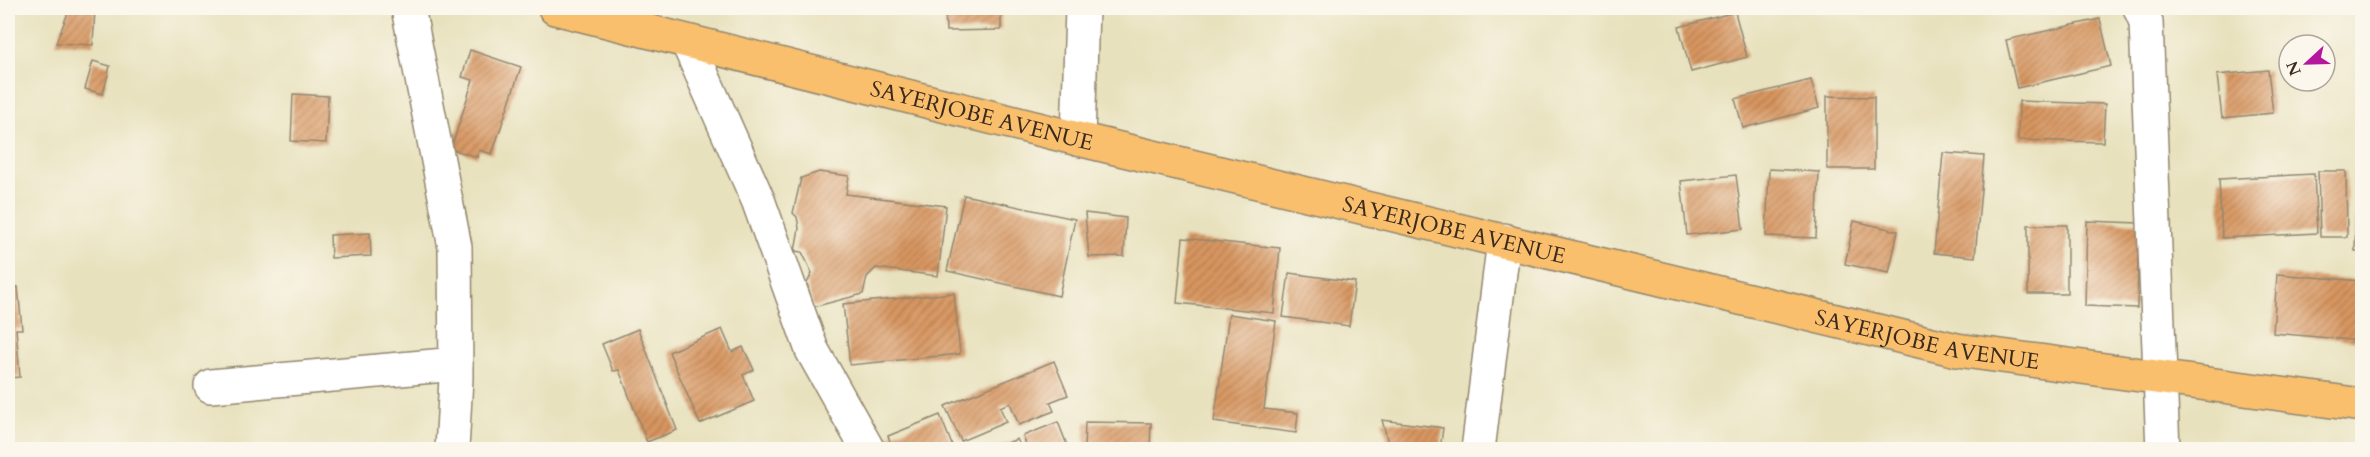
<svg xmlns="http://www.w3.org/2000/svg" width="2370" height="457" viewBox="0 0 2370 457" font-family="Cardo,serif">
<defs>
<pattern id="building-hatch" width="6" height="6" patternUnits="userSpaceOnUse" patternTransform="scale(1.5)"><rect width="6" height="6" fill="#d89660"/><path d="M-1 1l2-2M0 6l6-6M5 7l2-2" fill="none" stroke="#b07b4f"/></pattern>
</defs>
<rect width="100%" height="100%" fill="#fbf7ec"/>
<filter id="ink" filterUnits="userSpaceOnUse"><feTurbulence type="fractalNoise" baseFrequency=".0167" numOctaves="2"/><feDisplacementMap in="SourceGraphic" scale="12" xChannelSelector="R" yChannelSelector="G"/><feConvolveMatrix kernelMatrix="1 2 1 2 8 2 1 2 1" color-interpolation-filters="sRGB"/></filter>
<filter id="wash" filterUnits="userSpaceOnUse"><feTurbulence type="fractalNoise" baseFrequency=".008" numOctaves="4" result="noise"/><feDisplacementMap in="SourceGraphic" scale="24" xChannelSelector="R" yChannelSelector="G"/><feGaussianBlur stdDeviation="1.35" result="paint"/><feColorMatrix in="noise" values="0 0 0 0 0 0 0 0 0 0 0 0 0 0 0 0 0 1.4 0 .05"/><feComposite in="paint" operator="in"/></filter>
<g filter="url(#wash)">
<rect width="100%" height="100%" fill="#e8e1bd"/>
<g id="blocks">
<g fill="url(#building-hatch)">
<path d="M70,8H95L93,45L56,43Z"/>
<path d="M945,8H1001V30L946,31Z"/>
<path d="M1919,8H1940L1922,14Z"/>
<path d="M1735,12L1747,57L1691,72L1679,27Z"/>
<path d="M2100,19L2111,66L2017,88L2006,40Z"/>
<path d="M470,50L521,67L492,154L479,150L477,157L451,149L473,80L462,77Z"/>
<path d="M93,61L110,66L103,94L85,89Z"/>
<path d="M2268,70L2273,113L2222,118L2217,75Z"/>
<path d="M1811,80L1819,108L1743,128L1735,99Z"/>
<path d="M293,94L328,96L326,143L291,141Z"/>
<path d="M1827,96L1874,97V169H1827Z"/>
<path d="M2019,101L2105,104L2103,142L2018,140Z"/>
<path d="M1943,153L1984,156L1975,257L1934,253Z"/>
<path d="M1769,169L1819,172L1816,238L1766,236Z"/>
<path d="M2318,171H2346L2347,237H2320Z"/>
<path d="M819,172L849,176L846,194L946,206L938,276L876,268L867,277L863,294L813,307L807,283L812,273L802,252L795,251L799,228L797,217L793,213L801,178Z"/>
<path d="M2314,174L2317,233L2222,238L2219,179Z"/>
<path d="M1736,175L1743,229L1687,235L1681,181Z"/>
<path d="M964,195L1075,219L1059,296L947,271Z"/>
<path d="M1085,213L1126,218L1124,256L1089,257Z"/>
<path d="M2356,218H2362V251H2355Z"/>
<path d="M1854,221L1898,231L1889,273L1845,264Z"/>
<path d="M2087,221L2139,223L2137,308L2085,306Z"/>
<rect x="2028" y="225" width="39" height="69"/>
<path d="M370,233L371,256L331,258L330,235Z"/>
<path d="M1183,238L1280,248L1274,313L1177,303Z"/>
<path d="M1289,273L1355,282L1349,326L1283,317Z"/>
<path d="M2277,274L2362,281V341L2273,333Z"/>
<path d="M18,287L22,329H16L20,377L8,378V288Z"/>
<path d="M954,293L960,354L850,365L843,304Z"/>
<path d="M1229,314L1276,321L1264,409L1298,413L1296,433L1214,422Z"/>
<path d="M638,329L677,430L647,442L619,370L613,371L602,344Z"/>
<path d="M722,329L732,352L743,347L754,370L743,375L754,401L700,424L669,352Z"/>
<path d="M1054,361L1068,395L1050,402L1054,411L1019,425L1010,403L1000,407L1006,422L961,441L945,406Z"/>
<path d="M940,415L954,450H893L888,436Z"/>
<path d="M1382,420L1443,428L1440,450H1390Z"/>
<path d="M1058,422L1069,450H1028L1023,436Z"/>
<path d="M1085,422L1151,423L1150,450H1084Z"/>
<path d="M1017,439L1022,450H993V449Z"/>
</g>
</g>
</g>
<g filter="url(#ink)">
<use href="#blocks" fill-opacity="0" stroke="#92866e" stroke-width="1.5"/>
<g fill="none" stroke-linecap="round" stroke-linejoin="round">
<g stroke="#92866e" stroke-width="36">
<g id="minor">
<path d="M408,8L455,247L456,378L452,450"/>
<path d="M2140,8L2146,22L2163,450"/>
<path d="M688,43L758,200L812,350L868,450"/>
<path d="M1078,139L1082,8"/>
<path d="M211,386L456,364"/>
<path d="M1478,450L1504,240"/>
</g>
</g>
<g stroke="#92866e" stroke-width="36">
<g id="major">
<path id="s1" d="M555,8L1078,139L1957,350L2362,405"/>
</g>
</g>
<use href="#minor" stroke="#fff" stroke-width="33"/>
<use href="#major" stroke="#f9bf6c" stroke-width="33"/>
</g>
</g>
<g text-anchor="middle" stroke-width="5" stroke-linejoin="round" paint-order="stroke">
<g font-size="22" fill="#3b2a1e" stroke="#fbf7ec">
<text dy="8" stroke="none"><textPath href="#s1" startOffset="440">SAYERJOBE AVENUE</textPath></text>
<text dy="8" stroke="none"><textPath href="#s1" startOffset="926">SAYERJOBE AVENUE</textPath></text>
<text dy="8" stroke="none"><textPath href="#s1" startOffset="1412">SAYERJOBE AVENUE</textPath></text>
</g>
</g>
<rect width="2370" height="457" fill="none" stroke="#fbf7ec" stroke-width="30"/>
<g transform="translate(2307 63) rotate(248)"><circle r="28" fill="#fbf7ec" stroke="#aea59a" stroke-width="1.5"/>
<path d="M0-4.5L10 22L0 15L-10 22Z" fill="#b5179e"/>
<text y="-9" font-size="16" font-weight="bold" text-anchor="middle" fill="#3b2a1e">N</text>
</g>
</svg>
